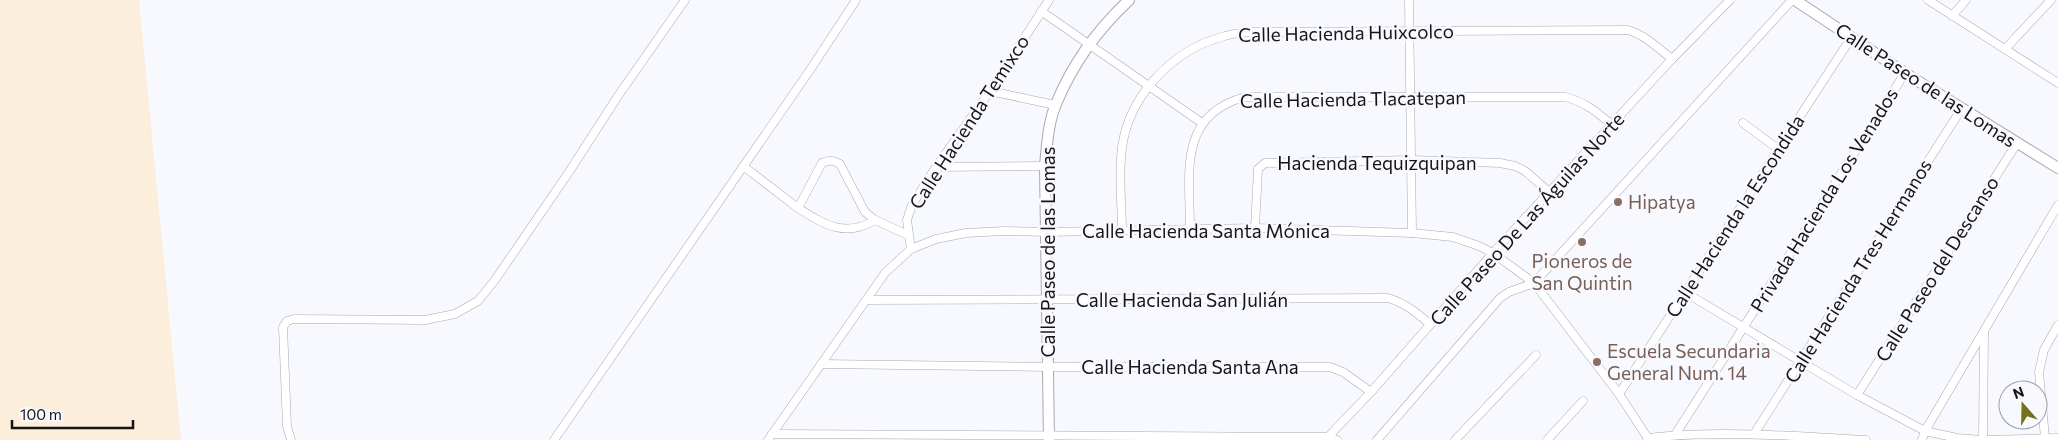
<svg xmlns="http://www.w3.org/2000/svg" width="2058" height="440" viewBox="0 0 2058 440" font-family="Commissioner,sans-serif">
<rect width="100%" height="100%" fill="#f8f9ff"/>
<path fill="#fbeeda" d="M0,0H139L181,440H0Z"/>
<g fill="none" stroke-linecap="round" stroke-linejoin="round">
<g stroke="#a8a9b0" stroke-width="9">
<g id="minor">
<path d="M1409,0L1412,233"/>
<path d="M1928,0L2058,83"/>
<path d="M1041,11L1202,123"/>
<path d="M1952,16L1966,0"/>
<path d="M2005,49L2051,0"/>
<path d="M990,91L1055,105"/>
<path d="M1743,123L1778,149"/>
<path d="M743,166L798,208L822,163C829,160 833,160 840,164L865,212L875,220L908,235"/>
<path d="M936,167L1045,166"/>
<path d="M798,208C825,225 845,238 875,220"/>
<path d="M1255,228L1258,169L1265,163L1412,160L1500,163L1515,166L1525,171L1549,192"/>
<path d="M1190,230C1190,174 1177,115 1245,97H1565C1585,102 1597,112 1612,125"/>
<path d="M1122,231C1122,207 1119,182 1121,158C1124,100 1170,50 1225,36C1234,33 1243,33 1252,32L1628,30C1645,35 1658,48 1672,59"/>
<path d="M911,249L907,220L912,205L936,167L990,91L1049,0"/>
<path d="M1686,293L1857,395L1925,431L1957,438L1981,440"/>
<path d="M866,300L1388,298C1405,303 1417,313 1430,324"/>
<path d="M821,364L1047,367H1330L1343,372L1371,392"/>
<path d="M1619,394L1851,38"/>
<path d="M1857,395L2017,143"/>
<path d="M772,434L1329,437L1337,440"/>
<path d="M1754,434L1962,108"/>
<path d="M1675,435L1905,73"/>
<path d="M1647,438C1720,430 1793,436 1866,440"/>
<path d="M2045,438L2039,372L2044,350L2058,325"/>
<path d="M291,440L287,426L283,327L287,321L294,319L425,320L455,314L478,301L495,280L569,172L618,96L685,0"/>
<path d="M554,440L810,70L856,0"/>
<path d="M768,440L885,273L911,249L936,239L966,233L1004,231L1046,232L1255,228L1412,233L1453,237L1479,246L1493,253L1534,283L1619,394L1649,440"/>
<path d="M1325,440L1371,392L1493,253L1672,59L1730,0"/>
<path d="M1377,440L1500,298L1509,292L1534,283L1792,0"/>
<path d="M1455,440L1536,355"/>
<path d="M1547,440L1583,401"/>
<path d="M1922,440L1925,431L2058,205"/>
<path d="M1983,440L1984,332"/>
<path d="M1987,440L2058,438"/>
</g>
</g>
<g stroke="#a8a9b0" stroke-width="12">
<g id="major">
<path d="M1795,0L1905,73L2058,168"/>
<path d="M1049,440L1045,166C1047,145 1048,123 1056,104C1072,65 1098,29 1129,0"/>
</g>
</g>
<use href="#minor" stroke="#fff" stroke-width="8"/>
<use href="#major" stroke="#fff" stroke-width="10"/>
</g>
<g fill="#8d6e63" stroke="#f8f9ff" stroke-width="2">
<circle cx="1618" cy="202" r="5"/>
<circle cx="1582" cy="242" r="5"/>
<circle cx="1597" cy="362" r="5"/>
</g>
<g text-anchor="middle" stroke-width="5" stroke-linejoin="round" paint-order="stroke">
<g font-size="19" fill="#151518" stroke="#f8f9ff">
<text transform="translate(1346 33) rotate(-1)" y="7">Calle Hacienda Huixcolco</text>
<text transform="translate(1926 85) rotate(33)" y="7">Calle Paseo de las Lomas</text>
<text transform="translate(1353 99) rotate(-1)" y="7">Calle Hacienda Tlacatepan</text>
<text transform="translate(969 122) rotate(-57)" y="7">Calle Hacienda Temixco</text>
<text x="1377" y="170">Hacienda Tequizquipan</text>
<text transform="translate(1824 200) rotate(-58)" y="7">Privada Hacienda Los Venados</text>
<text transform="translate(1735 216) rotate(-57)" y="7">Calle Hacienda la Escondida</text>
<text transform="translate(1527 219) rotate(-48)" y="7">Calle Paseo De Las Águilas Norte</text>
<text x="1206" y="238">Calle Hacienda Santa Mónica</text>
<text transform="translate(1048 252) rotate(-90)" y="7">Calle Paseo de las Lomas</text>
<text transform="translate(1937 269) rotate(-58)" y="7">Calle Paseo del Descanso</text>
<text transform="translate(1858 271) rotate(-58)" y="7">Calle Hacienda Tres Hermanos</text>
<text x="1182" y="307">Calle Hacienda San Julián</text>
<text x="1190" y="374">Calle Hacienda Santa Ana</text>
</g>
<g font-size="19" fill="#785e54" stroke="#f8f9ff" text-anchor="start">
<text x="1628" y="209">Hipatya</text>
<text x="1582" y="268" text-anchor="middle">Pioneros de<tspan x="1582" dy="22">San Quintin</tspan></text>
<text x="1607" y="358">Escuela Secundaria<tspan x="1607" dy="22">General Num. 14</tspan></text>
</g>
</g>
<g transform="translate(2023 405) rotate(340)"><circle r="24" fill="#f8f9ff" stroke="#9d9ea3"/>
<path d="M0-4L9 19L0 12L-9 19Z" fill="#72741b"/>
<text y="-8" font-size="14" font-weight="bold" text-anchor="middle" fill="#151518">N</text>
</g>
<path d="M12 420v8h121v-8" fill="none" stroke="#151518" stroke-width="2.5"/>
<text x="20" y="420" font-size="15" fill="#151518" stroke="#f8f9ff" stroke-width="4" paint-order="stroke">100 m</text>
</svg>
